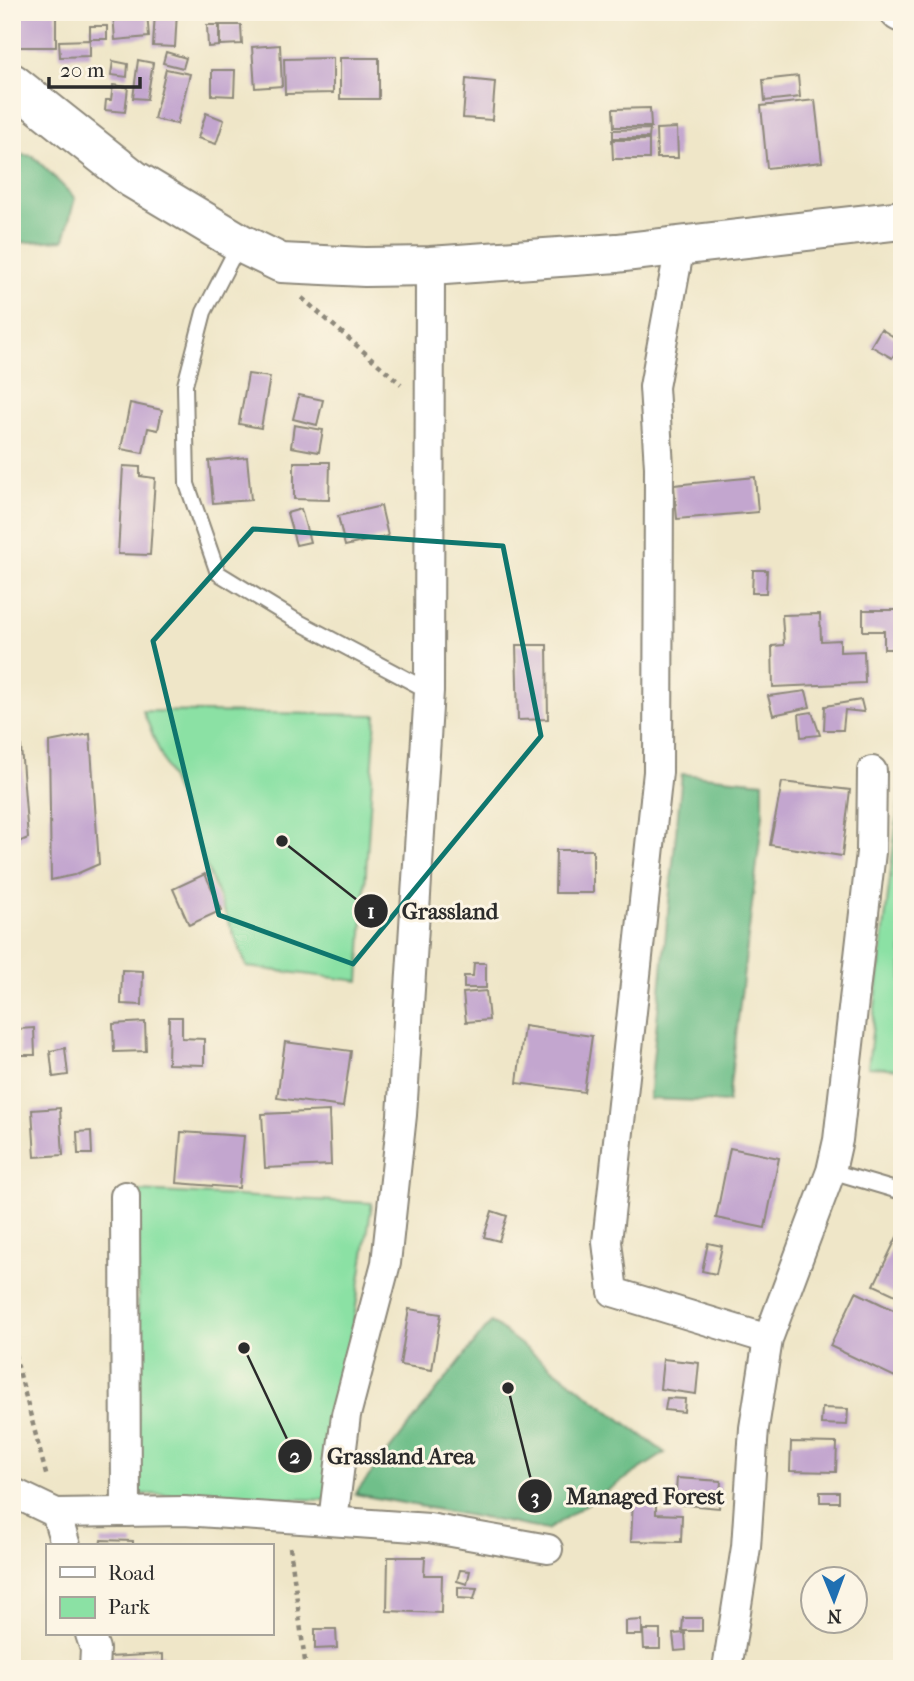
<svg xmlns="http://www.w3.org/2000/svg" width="914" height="1681" viewBox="0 0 914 1681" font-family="'IM FELL French Canon',serif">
<rect width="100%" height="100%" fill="#fcf5e5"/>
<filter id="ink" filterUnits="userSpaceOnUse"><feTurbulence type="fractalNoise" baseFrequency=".0143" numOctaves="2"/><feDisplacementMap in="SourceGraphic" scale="14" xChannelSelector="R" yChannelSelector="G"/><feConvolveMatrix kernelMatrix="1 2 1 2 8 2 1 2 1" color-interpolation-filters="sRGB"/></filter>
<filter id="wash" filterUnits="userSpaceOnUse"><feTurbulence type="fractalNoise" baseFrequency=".00686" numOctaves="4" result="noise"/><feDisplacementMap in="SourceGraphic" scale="28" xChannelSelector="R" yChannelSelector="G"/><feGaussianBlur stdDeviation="1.57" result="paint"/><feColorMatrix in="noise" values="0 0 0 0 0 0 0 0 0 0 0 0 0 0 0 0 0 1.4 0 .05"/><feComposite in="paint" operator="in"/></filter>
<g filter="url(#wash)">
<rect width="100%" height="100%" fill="#efe6c8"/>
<g fill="#8be1a4" stroke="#5b8668" stroke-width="2">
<path d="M143,711L376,715L359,981L247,967Z"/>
<path d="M902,775V1069L868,1067Z"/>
<path d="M138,1191L372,1203L326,1500L138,1494Z"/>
</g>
<g fill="#70bf8a" stroke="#4e755a" stroke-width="2">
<path d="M12,154L33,156L75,198L64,240L12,243Z"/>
<path d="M682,774L763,782V814L728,1102L649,1099Z"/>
<path d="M491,1322L665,1453L547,1530L355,1494Z"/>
</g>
<g id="blocks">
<g fill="#c3a6cf">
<rect x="17" y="12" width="39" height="35"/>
<path d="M147,12L149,37L115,40L113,13Z"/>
<path d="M155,12H177L175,47L153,46Z"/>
<path d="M202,12H231L232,17H202Z"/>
<path d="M207,25H219V46L208,47Z"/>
<path d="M220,25H241L242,44L220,45Z"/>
<rect x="90" y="26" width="17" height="13"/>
<path d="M90,40V56L60,57L59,41Z"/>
<path d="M280,45L282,86L255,88L252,47Z"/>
<path d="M166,52L186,58L183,68L163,63Z"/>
<path d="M333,58V93L285,94L284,59Z"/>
<rect x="340" y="58" width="39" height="41"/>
<path d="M138,60L153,63L147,99L133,98Z"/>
<path d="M113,61L128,64L127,77L111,75Z"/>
<path d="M166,69L190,74L177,124L154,119Z"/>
<path d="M212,70H235L234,96L212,95Z"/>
<path d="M798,76L800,97L765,101L763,80Z"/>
<path d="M466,79L495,82L492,120L463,118Z"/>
<path d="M113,85L128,87L125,112L105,110L106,100H111Z"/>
<path d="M815,100L822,162L767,168L761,106Z"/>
<path d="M650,108L651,127H614L613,109Z"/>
<path d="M206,113L224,120L216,144L198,138Z"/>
<path d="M677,128L678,158H657L656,129Z"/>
<path d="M650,129L649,138H613V130Z"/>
<path d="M612,140H649V159H613Z"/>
<path d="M881,329L902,342L892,358L871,346Z"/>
<path d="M248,374L270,377L261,428L239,424Z"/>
<path d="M299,395L323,400L317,425L293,419Z"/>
<path d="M130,403L162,410L158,430L148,428L143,453L121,449Z"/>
<path d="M294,425L323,430L319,452L291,447Z"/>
<path d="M247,457L251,500L213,503L209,461Z"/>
<path d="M294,462H330L329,500L294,499Z"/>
<path d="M123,466L140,467V476L155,478L150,555L118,554Z"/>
<path d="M755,477L758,512L677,519L674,485Z"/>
<path d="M381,506L388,536L345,546L338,516Z"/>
<path d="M301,509L310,542L296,545L287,513Z"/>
<path d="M753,570H767L766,593H752Z"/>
<path d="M863,610H902V649H884V631H863Z"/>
<path d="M820,614L821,641L840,640V652L864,651L865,683L773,687L772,646L784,645L782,615Z"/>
<path d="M516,645H547L548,719L518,720Z"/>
<path d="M806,691L810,707L773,715L768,696Z"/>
<path d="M861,700L864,712L845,710L843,730H824L825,706Z"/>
<path d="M812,712L820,735L801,737L799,714Z"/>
<path d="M12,734H20L28,838L12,845Z"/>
<path d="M90,734L99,864L74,875L51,880L49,742Z"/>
<path d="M782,782L850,790L842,856L770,845Z"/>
<path d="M556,850H593V893H555Z"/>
<path d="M205,874L222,910L189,925L173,889Z"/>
<path d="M474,963H486V988H464V976H473Z"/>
<path d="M122,970L143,971L142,1005L121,1004Z"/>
<path d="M486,991L489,1020L466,1022L463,993Z"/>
<path d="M169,1017H182V1038L204,1039V1065L168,1064Z"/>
<path d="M145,1022L146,1051L114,1052L113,1024Z"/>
<path d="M524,1026L592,1036L584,1092L517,1083Z"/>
<path d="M34,1028L35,1055H20L18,1029Z"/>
<path d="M285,1042L351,1051L343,1107L277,1098Z"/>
<path d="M65,1048L68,1075L53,1077L50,1051Z"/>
<path d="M60,1108L63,1155L35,1157L32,1110Z"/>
<path d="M329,1111L331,1165L265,1168L262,1114Z"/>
<path d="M91,1131L92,1154H78L77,1132Z"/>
<path d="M181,1132L244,1136L239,1188L177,1183Z"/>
<path d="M730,1148L779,1158L765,1228L716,1218Z"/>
<path d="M492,1211L507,1216L499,1241L484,1237Z"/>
<path d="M897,1237L902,1240V1298L874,1285Z"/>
<path d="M708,1243L722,1246L716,1274L702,1271Z"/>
<path d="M856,1292L902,1314V1362L895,1377L830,1346Z"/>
<path d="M409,1309L441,1314L432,1370L400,1365Z"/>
<path d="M663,1359L699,1363L696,1394L660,1389Z"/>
<path d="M667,1398L685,1399L684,1412L665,1410Z"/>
<path d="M822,1408L848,1409L847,1425L821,1424Z"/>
<path d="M791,1442L837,1443L836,1472L790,1471Z"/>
<path d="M677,1478L721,1481L719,1508L675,1504Z"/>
<rect x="820" y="1492" width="19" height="10"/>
<path d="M633,1501H656V1514L682,1515L681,1542L631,1541Z"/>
<path d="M101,1540L133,1541V1546H100Z"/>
<path d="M388,1557H425L424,1575H442L441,1613L387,1611Z"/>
<path d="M460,1570L470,1571L467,1584L457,1581Z"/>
<path d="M458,1587L477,1588L474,1599L458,1598Z"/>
<path d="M683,1618H702V1631H682Z"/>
<path d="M642,1620V1635H626V1621Z"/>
<path d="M315,1629H336L337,1648L315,1649Z"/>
<path d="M643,1630H660V1649H644Z"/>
<path d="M685,1633L686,1650L675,1651L673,1634Z"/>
<path d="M163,1654V1669H110L109,1657Z"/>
</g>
</g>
</g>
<g filter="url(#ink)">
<use href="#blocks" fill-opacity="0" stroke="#8d887a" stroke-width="2"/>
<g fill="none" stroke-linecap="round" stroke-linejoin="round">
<g stroke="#8d887a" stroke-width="18">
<g id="lane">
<path d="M239,244L204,312L185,385L187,484L218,573L295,620L429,691"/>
<path d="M831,1171L902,1192"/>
</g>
</g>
<g stroke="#8d887a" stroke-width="32">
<g id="street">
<path d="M680,246L654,387L659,467L658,772L607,1242L613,1292L768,1339"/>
<path d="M125,1196L126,1512"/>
<path d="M12,1492L56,1513L184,1511L429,1528L548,1549"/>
<path d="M56,1513L66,1546"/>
<path d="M333,1521L346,1415L386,1263L402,1115L429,691L430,266"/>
<path d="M90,1634L95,1649L94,1669"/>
<path d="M727,1669L746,1547L754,1428L768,1339L831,1171L838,1140L871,852L872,771"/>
</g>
</g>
<g stroke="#8d887a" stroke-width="42">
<g id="secondary">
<path d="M900,12L902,13"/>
<path d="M12,83L133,179L240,243L281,263L365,267L430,266L617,253L902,220"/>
</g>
</g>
<g stroke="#8d887a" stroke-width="4.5" stroke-dasharray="5 5" stroke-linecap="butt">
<path d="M302,298L401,384"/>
<path d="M12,1344L47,1478"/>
<path d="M290,1547L306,1669"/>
</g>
<use href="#lane" stroke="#fff" stroke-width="14"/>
<use href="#street" stroke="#fff" stroke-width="28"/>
<use href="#secondary" stroke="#fff" stroke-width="38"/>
</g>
</g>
<path fill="none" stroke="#0f766e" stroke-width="5" stroke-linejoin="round" d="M253,529L503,546L541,736L353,964L219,915L153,641Z"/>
<path fill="none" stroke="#2b2b2b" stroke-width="2.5" d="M282 841L371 911M244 1348L295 1456M508 1388L535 1496"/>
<g fill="#2b2b2b" stroke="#fcf5e5" stroke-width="2.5">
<circle cx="282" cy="841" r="7"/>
<circle cx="244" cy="1348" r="7"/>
<circle cx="508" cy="1388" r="7"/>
<circle cx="371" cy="911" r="18"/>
<circle cx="295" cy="1456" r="18"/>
<circle cx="535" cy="1496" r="18"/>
</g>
<g font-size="21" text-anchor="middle" font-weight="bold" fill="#fff">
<text x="371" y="918">1</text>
<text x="295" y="1463">2</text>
<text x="535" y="1504">3</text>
</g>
<g font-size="23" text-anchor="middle" font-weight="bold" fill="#2b2b2b" stroke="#fcf5e5" stroke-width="6" stroke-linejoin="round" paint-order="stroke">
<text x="450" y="919">Grassland</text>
<text x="401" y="1464">Grassland Area</text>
<text x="645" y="1504">Managed Forest</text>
</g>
<rect width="914" height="1681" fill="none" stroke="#fcf5e5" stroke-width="42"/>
<rect x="46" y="1544" width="228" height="91" fill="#fcf5e5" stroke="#a8a49b" stroke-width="2"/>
<rect x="60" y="1567" width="35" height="10" fill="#ffffff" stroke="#a8a49b" stroke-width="2"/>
<text x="108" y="1580" font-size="21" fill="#2b2b2b">Road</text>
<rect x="60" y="1597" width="35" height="21" fill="#8be1a4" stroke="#a8a49b" stroke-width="2"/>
<text x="108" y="1614" font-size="21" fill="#2b2b2b">Park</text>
<g transform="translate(834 1600) rotate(179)"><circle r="33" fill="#fcf5e5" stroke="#a8a49b" stroke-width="2"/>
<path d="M0-5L12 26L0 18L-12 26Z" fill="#1f6fb2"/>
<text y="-10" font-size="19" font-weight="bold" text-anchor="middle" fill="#2b2b2b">N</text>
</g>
<path d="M49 77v10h91v-10" fill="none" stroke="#2b2b2b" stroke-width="3.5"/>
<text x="60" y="77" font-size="21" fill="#2b2b2b" stroke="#fcf5e5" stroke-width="5" paint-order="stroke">20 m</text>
</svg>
